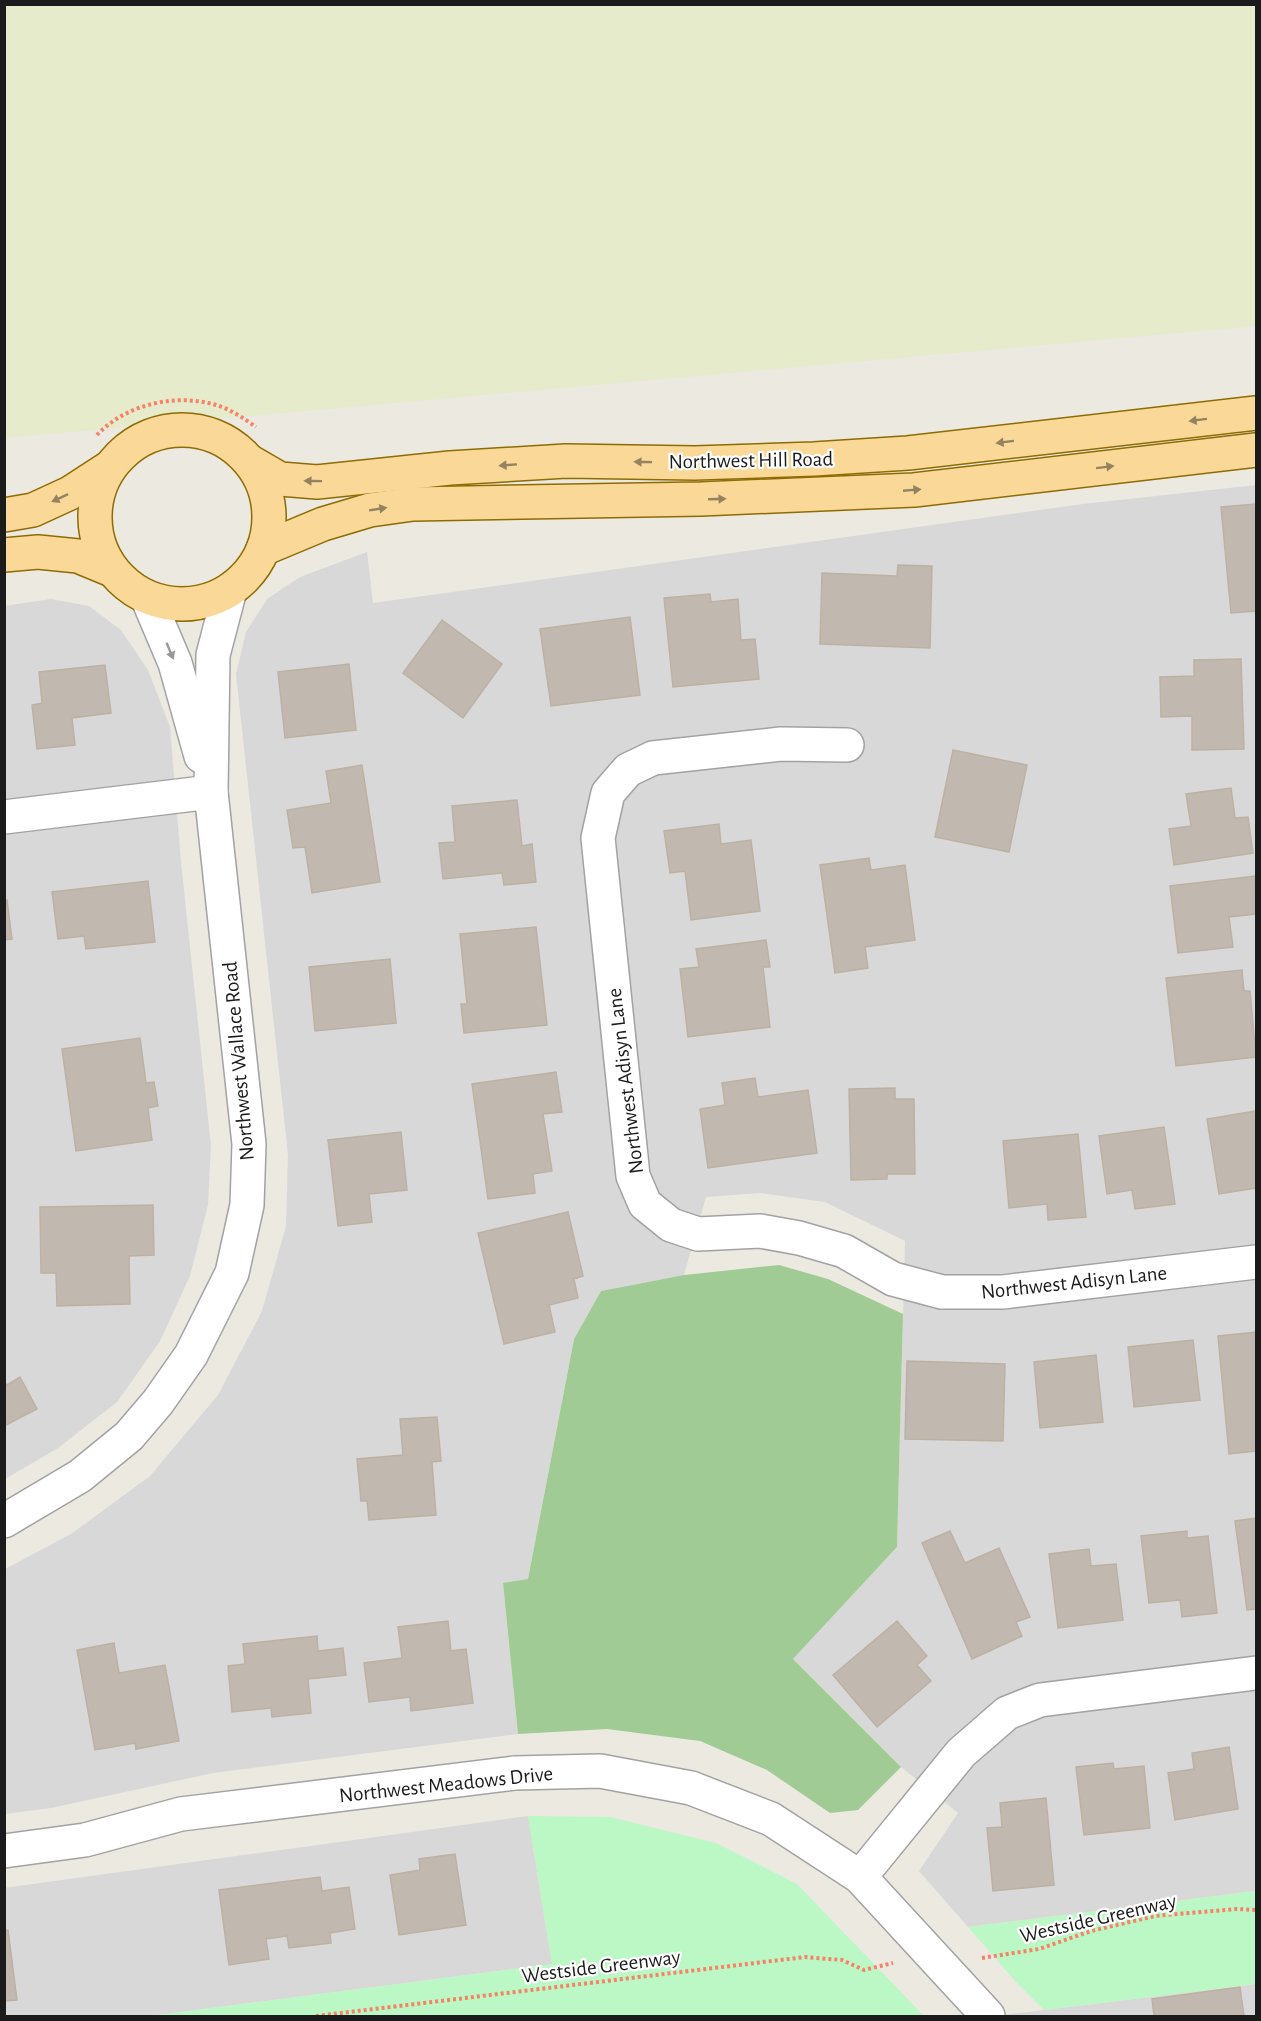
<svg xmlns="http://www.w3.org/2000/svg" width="1261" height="2021" viewBox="0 0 1261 2021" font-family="'Alegreya Sans',sans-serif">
<rect width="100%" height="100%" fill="#ece9e0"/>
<g fill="#d9d8d8">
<path d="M1256,485V1891L968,1927L919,1871L958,1813L901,1767L793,1659L897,1547L905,1241L825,1202L761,1193L706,1197L684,1275L601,1291L574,1339L528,1579L503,1584L518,1734L213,1773L51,1808L5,1814V1569L71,1534L150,1476L218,1395L262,1311L286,1226L288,1155L236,674L246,632L267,599L300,577L367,552L373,603L1083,504Z"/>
<path d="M51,599L89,606L121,630L148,670L170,727L181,862L211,1146L208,1205L190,1276L160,1341L117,1402L58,1448L5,1479L4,606Z"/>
<path d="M528,1816L552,1964L150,2016H5L4,1888Z"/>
<path d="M1256,1984V2016H993L1044,2010Z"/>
</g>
<path fill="#e6ebcb" d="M5,4L1256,5V326L5,438Z"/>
<path fill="#a1cb95" d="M779,1265L828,1279L903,1314L897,1547L793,1659L901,1767L858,1810L830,1813L767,1770L700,1741L607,1729L518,1734L503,1583L528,1579L574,1339L601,1291L684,1275Z"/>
<g fill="#bcf7c6">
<path d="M528,1816L610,1817L716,1843L797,1884L924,2016H150L552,1964Z"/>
<path d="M1256,1891V1984L1044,2010L1016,1982L968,1927Z"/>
</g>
<g fill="#c1b8b0" stroke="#bdb1a3" stroke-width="1.5">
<path d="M1256,504V611L1231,613L1221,507Z"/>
<path d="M898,565L932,566L930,648L820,644L822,573L897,576Z"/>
<path d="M710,594L711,602L738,599L741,640L755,639L759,679L673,687L664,598Z"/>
<path d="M630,617L640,695L551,706L540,629Z"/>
<path d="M442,620L502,664L463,718L403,673Z"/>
<path d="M1241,659L1244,749L1192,750V716L1161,717L1160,677L1194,676V660Z"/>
<path d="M349,664L356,730L285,738L278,672Z"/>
<path d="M105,665L111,713L72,718L75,745L37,749L32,705L42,703L39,672Z"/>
<path d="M953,750L1027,765L1009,852L935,837Z"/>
<path d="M362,765L380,882L312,893L305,847L293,848L287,810L331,803L326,771Z"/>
<path d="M1231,788L1235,818L1248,817L1253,853L1174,865L1169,829L1191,826L1186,794Z"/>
<path d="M517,800L522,846L532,844L536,882L504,885L502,873L443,879L439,843L455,842L452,806Z"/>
<path d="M719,824L721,844L751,840L760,911L691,920L685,871L670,873L664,831Z"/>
<path d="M869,858L871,870L905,865L915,940L865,947L868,968L835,973L820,865Z"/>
<path d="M1255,876L1256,914L1229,917L1233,947L1178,953L1170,886Z"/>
<path d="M148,881L155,942L86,949L84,936L58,939L52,892Z"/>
<path d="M4,900H7L12,939L4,940Z"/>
<path d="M536,927L547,1025L464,1033L461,1004H467L460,934Z"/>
<path d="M766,940L770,967H763L770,1027L688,1037L680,969L699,967L696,949Z"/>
<path d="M390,959L396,1023L315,1031L309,967Z"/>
<path d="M1242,970L1244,991H1250L1256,1057L1176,1066L1166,978Z"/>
<path d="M140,1038L146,1083L154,1082L158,1106L148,1108L152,1140L76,1151L62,1049Z"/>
<path d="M556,1072L562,1112L543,1114L552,1171L533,1174L535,1193L488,1199L472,1084Z"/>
<path d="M755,1078L758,1097L808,1090L817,1153L708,1168L700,1109L725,1105L722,1083Z"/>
<path d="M895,1088V1099H914L915,1174H887V1179L851,1180L849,1089Z"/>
<path d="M1256,1111V1188L1219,1194L1207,1119Z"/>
<path d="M1164,1127L1175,1204L1135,1209L1132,1190L1107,1194L1099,1136Z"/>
<path d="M401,1132L407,1190L369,1194L372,1222L338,1226L328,1140Z"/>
<path d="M1078,1134L1086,1217L1048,1220L1047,1204L1009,1208L1003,1141Z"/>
<path d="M153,1205L154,1255L129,1256L130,1304L57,1306L56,1273H41L40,1207Z"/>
<path d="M568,1212L583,1276L574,1279L578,1298L549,1305L555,1332L504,1344L478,1233Z"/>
<path d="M1256,1332V1451L1229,1454L1218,1336Z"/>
<path d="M1193,1340L1200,1400L1134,1407L1128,1347Z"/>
<path d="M1096,1355L1103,1422L1040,1428L1034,1362Z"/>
<path d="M907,1361L1005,1364L1003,1441L905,1439Z"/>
<path d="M20,1377L37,1409L4,1426V1381L7,1385Z"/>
<path d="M437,1417L441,1461L432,1462L436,1515L369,1520L367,1501H361L357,1459L403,1455L400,1419Z"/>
<path d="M1256,1518V1609L1247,1610L1235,1521Z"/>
<path d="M950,1531L965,1563L999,1548L1030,1617L1016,1622L1022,1636L972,1659L922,1543Z"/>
<path d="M1187,1531V1538L1208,1536L1217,1613L1182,1617L1180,1600L1149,1603L1141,1536Z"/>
<path d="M1089,1549L1091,1566L1116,1564L1123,1620L1058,1628L1049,1554Z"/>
<path d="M448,1621L451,1651L466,1649L473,1703L411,1711L410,1697L369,1702L364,1663L402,1658L398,1627Z"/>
<path d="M897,1621L927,1656L917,1665L931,1681L877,1727L833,1675Z"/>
<path d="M317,1636L318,1651L343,1648L346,1675L308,1679L311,1713L272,1717L271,1708L232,1712L228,1666L245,1664L243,1644Z"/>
<path d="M114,1643L119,1673L165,1665L179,1741L136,1749L135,1743L95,1750L77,1650Z"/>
<path d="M1229,1747L1238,1809L1175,1820L1168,1773L1194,1769L1192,1753Z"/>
<path d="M1113,1763L1114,1769L1144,1766L1150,1828L1084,1835L1076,1767Z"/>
<path d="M1046,1798L1054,1885L993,1891L987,1828L1002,1827L1000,1803Z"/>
<path d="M455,1854L466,1925L399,1935L390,1875L420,1870L419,1859Z"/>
<path d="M320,1877L322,1891L349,1887L355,1929L330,1933L331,1943L289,1948L287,1936L266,1939L269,1959L229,1965L219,1890Z"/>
<path d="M8,1930L17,2000L4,2001V1931Z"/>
<path d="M1240,1987L1244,2016H1154L1152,1999Z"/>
</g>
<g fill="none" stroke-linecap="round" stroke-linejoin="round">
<g stroke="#a2a2a2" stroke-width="36">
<g id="minor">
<path d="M147,597L175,663L201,756"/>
<path d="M847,745L781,744L653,758L628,770L608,793L598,838L633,1176L645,1204L671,1225L698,1234L760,1231L799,1238L844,1251L893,1279L942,1292H1003L1256,1262"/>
<path d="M4,817L211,792"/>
<path d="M4,1521L80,1476L129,1436L158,1402L191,1355L232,1273L247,1205L249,1144L211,792L213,655L230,590"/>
<path d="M4,1851L85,1840L181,1814L515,1773L600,1771L691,1788L771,1819L860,1877L988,2016"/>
<path d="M860,1877L961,1753L1007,1713L1040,1700L1256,1673"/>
</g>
</g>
<g stroke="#8e6c03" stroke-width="36">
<g id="major">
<circle cx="182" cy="517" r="87"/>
<path d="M249,461L280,479L317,482L450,468L566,461L695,463L814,459L908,453L1256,413"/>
<path d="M4,515L33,510L70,493L110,467"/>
<path d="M263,549L323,524L370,510L413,504L701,499L914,490L1256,450"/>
<path d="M4,555L38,552L78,556L112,570"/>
</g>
</g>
<g stroke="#f68267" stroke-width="4" stroke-dasharray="3 3" stroke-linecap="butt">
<path d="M97,435C126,404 176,393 216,405C230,409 245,419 256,427"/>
<path d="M982,1958L1039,1949L1091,1931L1155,1916L1236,1909L1256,1910"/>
<path d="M316,2016L805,1957L842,1960L864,1970L893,1963"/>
</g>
<use href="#minor" stroke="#fff" stroke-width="33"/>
<use href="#major" stroke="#f9d898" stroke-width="33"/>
</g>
<defs><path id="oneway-solid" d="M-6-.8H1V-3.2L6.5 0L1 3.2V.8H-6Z" transform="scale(1.5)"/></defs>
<g fill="#958360">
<use href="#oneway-solid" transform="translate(1198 420) rotate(173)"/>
<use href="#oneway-solid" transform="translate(1005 442) rotate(173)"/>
<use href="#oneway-solid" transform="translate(643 462) rotate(-179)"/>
<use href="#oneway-solid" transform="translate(508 465) rotate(176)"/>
<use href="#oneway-solid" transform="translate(1105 467) rotate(-7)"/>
<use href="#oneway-solid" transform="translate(313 481) rotate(-179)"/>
<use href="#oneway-solid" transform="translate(912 490) rotate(-5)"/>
<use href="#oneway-solid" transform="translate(60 498) rotate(155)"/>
<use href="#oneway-solid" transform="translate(717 499) rotate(-2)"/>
<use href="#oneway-solid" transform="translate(378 509) rotate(-9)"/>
</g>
<use fill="#989898" href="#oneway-solid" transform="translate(170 651) rotate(67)"/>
<g text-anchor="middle" stroke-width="4.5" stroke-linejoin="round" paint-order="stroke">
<g font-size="21" fill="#1b1b1b" stroke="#fff">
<text transform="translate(751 460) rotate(-1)" y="7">Northwest Hill Road</text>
<text transform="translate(238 1061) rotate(-95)" y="7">Northwest Wallace Road</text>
<text transform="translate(625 1081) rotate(-97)" y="7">Northwest Adisyn Lane</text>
<text transform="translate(1074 1282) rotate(-6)" y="7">Northwest Adisyn Lane</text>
<text transform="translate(446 1784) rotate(-6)" y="7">Northwest Meadows Drive</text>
<text transform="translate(1098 1918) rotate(-13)" y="7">Westside Greenway</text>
<text transform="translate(601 1966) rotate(-7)" y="7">Westside Greenway</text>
</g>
</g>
<rect width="1261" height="2021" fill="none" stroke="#1b1b1b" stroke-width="12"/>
</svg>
